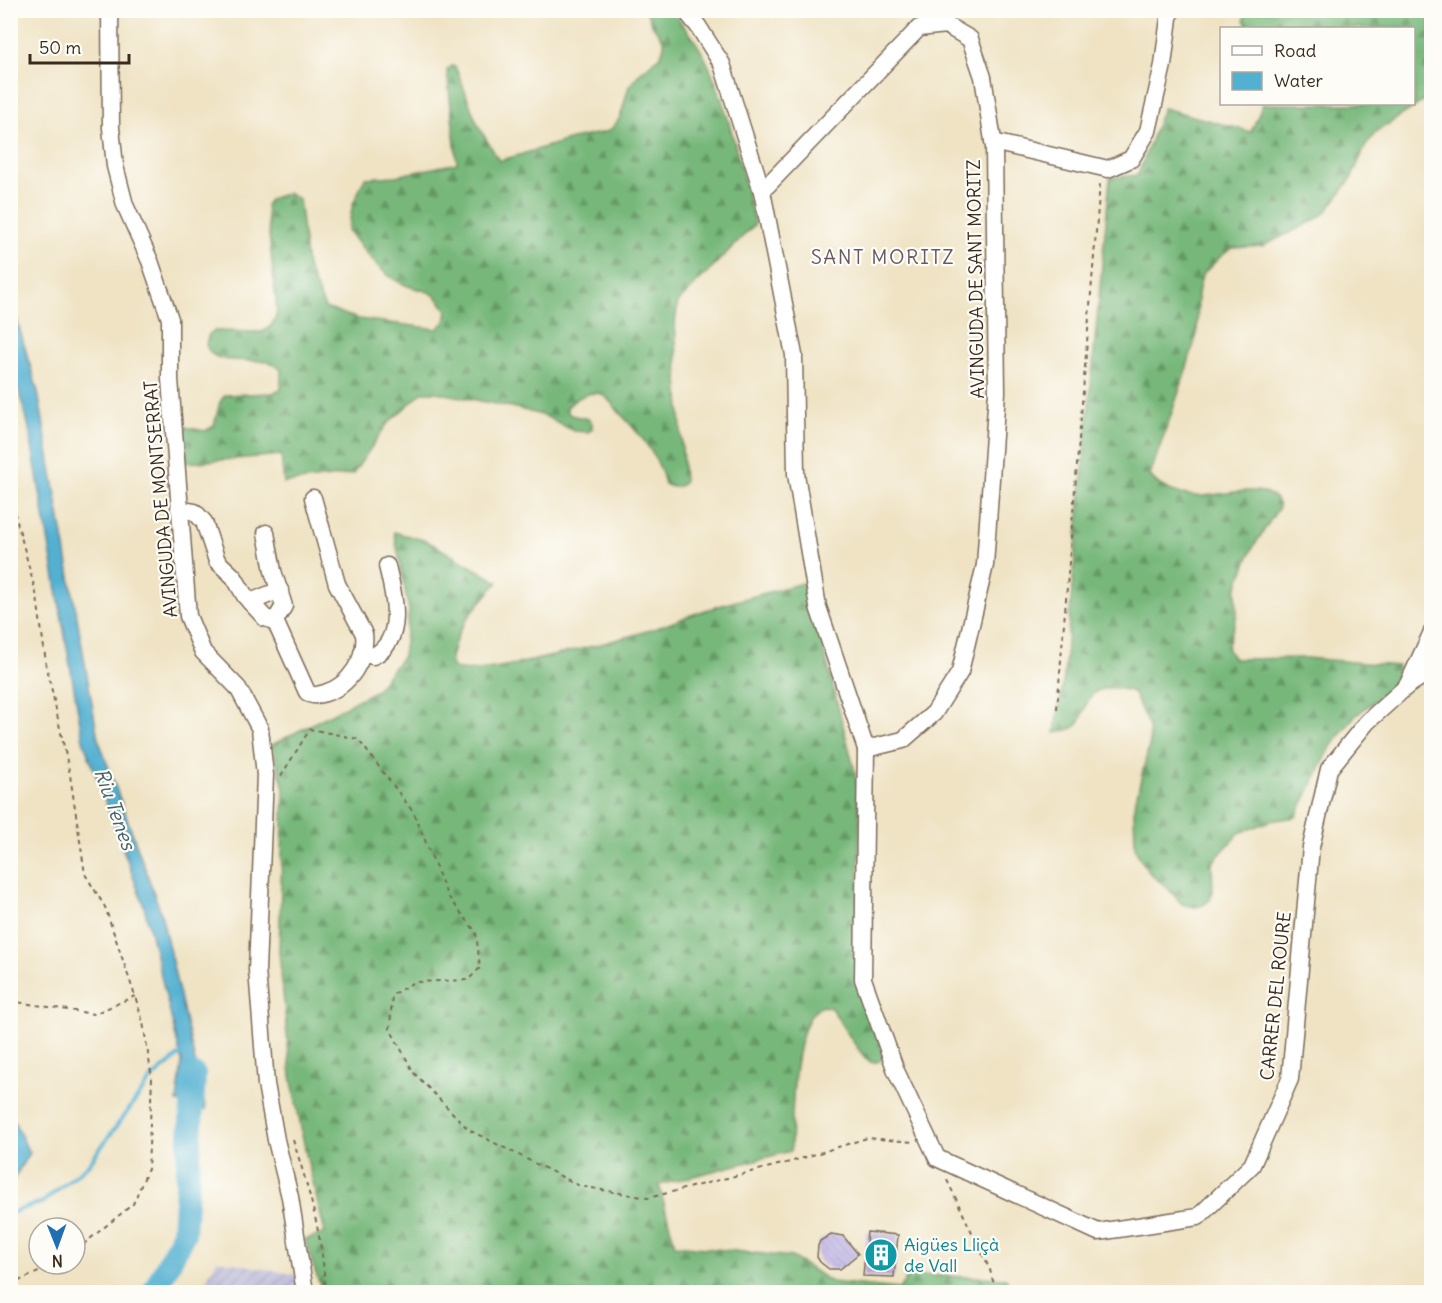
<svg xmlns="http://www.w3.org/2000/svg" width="1442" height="1303" viewBox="0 0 1442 1303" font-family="Delius,sans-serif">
<defs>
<pattern id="industrial-furrows" width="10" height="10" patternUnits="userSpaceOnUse" patternTransform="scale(1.5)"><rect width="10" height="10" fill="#c3c1db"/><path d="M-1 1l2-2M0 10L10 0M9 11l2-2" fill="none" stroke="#a8a6bc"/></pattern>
<pattern id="forest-firs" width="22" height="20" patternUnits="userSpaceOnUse" patternTransform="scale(1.5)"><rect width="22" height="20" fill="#77b87a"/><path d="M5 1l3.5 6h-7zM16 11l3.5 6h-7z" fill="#639663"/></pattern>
<pattern id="building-back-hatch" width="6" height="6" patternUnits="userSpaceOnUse" patternTransform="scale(1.5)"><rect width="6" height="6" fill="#bbafe6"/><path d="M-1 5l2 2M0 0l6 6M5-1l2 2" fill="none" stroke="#998fba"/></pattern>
</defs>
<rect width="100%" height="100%" fill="#fdfcf7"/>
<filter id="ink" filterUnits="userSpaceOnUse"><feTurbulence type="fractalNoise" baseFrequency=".0167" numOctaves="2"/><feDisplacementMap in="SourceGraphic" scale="12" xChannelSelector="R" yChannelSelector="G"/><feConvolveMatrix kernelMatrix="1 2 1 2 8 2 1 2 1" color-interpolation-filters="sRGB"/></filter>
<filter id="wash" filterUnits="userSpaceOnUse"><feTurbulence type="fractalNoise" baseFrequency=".008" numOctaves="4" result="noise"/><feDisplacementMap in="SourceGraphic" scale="24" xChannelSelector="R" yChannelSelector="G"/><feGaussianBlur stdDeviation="1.35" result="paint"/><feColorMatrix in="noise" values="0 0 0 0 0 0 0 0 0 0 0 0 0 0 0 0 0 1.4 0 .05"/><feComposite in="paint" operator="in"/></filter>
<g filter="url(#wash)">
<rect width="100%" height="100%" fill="#efe3c4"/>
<path fill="url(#industrial-furrows)" d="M217,1260L302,1276L298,1292H200Z"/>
<g fill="url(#forest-firs)" stroke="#59714c" stroke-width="1.5">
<path d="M646,11H672C684,26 697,41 706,60C729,107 741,172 755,224L678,302L675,323L684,483C677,488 673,488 665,484C658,453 637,431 616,409C613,405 608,398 603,395C591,389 573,399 566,409L570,415L588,419L592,423V429L588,432L574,431L545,416L516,408L436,392H423L387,424L353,474L284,483L281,455L186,463L184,427L205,431L214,426L220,402L225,395L272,393L281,390V370C263,349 214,374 206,344L209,334L215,331L261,332C271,329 275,322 277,311L266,205L270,199L287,193L299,199L307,267L325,308L359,319L437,329L445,322L447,311C432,285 424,294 401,283C378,272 363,248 348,230L353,204L365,178L396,176L457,163L447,70L452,66L455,67C464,84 468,103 476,120C482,135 492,147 499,161L572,139L606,132L612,128L620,118L629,86L640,73L661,55L664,46V40L653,26Z"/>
<path d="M1245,11H1431V96L1376,132L1365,147L1351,179L1326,212L1313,221L1263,246L1232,248L1220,257L1202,275L1198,293L1197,334L1182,383L1150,475C1159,490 1184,496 1201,496C1220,496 1275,479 1279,507L1252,549L1236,590L1237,615L1227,648L1234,659L1306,658L1398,666L1394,685L1354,717L1332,745L1296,817L1270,821L1239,833L1212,863L1213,892L1210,900L1203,905L1195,907L1182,904L1166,886L1151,875L1139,857L1135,847L1134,807L1150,742L1149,727L1133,692C1119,687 1098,684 1089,699C1084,707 1083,718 1077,725C1071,731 1062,731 1055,733L1064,676L1110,178L1138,175L1163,108L1251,132L1263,104H1414V28H1249L1244,20Z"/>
<path d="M394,532L427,541L498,582C478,605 458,623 452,654C451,658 449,663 453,667C467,683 631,636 657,628C675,622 691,614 709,609C741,599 774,591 806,582L855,772L860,821L858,901L883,1059C879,1062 874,1064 869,1061C861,1057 838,1018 831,1008L822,1006C818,1009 814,1011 811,1015C792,1045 792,1115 791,1151L659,1185L675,1245L792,1257L831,1282L899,1289L909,1275L1006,1278L1011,1292H322L305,1240L325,1233L306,1154L291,1076L279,952L284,788L272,745L375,691L403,656L409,610Z"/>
</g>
<g fill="#52b0d1" stroke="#466d78" stroke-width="1.5">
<path d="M10,297L38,392L98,738L161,913L206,1110L177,1102L182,1062L144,906L83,740L28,423L11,365Z"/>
<path d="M10,1112L29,1153L11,1184H10Z"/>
</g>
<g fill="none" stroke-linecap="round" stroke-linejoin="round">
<path stroke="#52b0d1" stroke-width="4" d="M10,1213L43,1202L88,1165L152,1078L182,1053"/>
<path stroke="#52b0d1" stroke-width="24" d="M154,1292L184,1233L194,1075"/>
</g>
<g id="blocks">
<g fill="url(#building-back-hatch)">
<path d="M867,1232L898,1235L894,1277L863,1276Z"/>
<path d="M831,1234L843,1236L858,1254L840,1269H829L820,1262L817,1257L818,1246L820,1241Z"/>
</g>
</g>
</g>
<g filter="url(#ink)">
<use href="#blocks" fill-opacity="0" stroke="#7a6b58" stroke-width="1.5"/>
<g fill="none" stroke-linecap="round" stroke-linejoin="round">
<g stroke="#7a6b58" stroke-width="19">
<g id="minor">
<path d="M110,10L111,128L115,166L125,205L150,261L170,319V379L188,616L203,652L238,688L260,729L265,775L257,970L266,1084L276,1140L290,1197L305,1292"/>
<path d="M685,10L698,26L722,64L762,191L794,355L796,474L818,607L866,749L863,979L896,1071L937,1158L1098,1232L1198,1217L1252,1165L1290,1079L1311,847L1329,769L1367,722L1407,686L1432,670"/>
<path d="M993,142L1108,169L1131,159L1148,131L1163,65L1170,10"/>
<path d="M762,191L919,28L946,25L970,39L983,77L994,147L997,392L985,565L960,672L934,713L903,740L866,749"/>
<path d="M179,509L195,512L204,522L217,561L234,577L245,596L265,618L275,621L307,692C313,697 318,695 325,693C349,686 367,659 364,634L337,584L313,498"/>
<path d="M266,533L273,571L284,606L275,621"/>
<path d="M250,602L280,590"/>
<path d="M362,653L373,656C406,640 394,594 387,566"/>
<path d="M1407,686L1432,632"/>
</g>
</g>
<g stroke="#7a6b58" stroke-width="2" stroke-dasharray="4.5 4.5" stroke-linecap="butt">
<path d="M10,495L37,597L46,663L70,775L85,874L105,907L135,996L143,1022L152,1078L148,1169L133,1204L75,1251"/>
<path d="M1057,709L1100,183"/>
<path d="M281,776L310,729L358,739L414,813L447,895L476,932L480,968L468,980L414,982L392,995L390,1029L414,1073L469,1130L580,1186L648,1198L790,1162L867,1138L913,1142"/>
<path d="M10,1001L94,1014L135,996"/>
<path d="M293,1140C309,1189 324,1241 325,1292"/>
<path d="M947,1180L990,1270L996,1292"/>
<path d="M10,1285L56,1264"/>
</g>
<use href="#minor" stroke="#fff" stroke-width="16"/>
</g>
</g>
<defs>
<g id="building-disc" transform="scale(1.725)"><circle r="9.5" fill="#0f9aa8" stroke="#fdfcf7"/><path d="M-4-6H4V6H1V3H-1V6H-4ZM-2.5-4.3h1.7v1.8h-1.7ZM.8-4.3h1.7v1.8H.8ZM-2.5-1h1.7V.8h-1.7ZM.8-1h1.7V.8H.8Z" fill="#fff"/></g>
</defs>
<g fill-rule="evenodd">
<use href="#building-disc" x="881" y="1255"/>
</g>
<g text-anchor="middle" stroke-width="4.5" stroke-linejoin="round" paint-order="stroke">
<g font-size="18" fill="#3b2a1e" stroke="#fdfcf7">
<text transform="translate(976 279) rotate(-91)" y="6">AVINGUDA DE SANT MORITZ</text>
<text transform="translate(161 499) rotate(-95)" y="6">AVINGUDA DE MONTSERRAT</text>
<text transform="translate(1276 996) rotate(-84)" y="6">CARRER DEL ROURE</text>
</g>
<g font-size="18" fill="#0d838f" stroke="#fdfcf7" text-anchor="start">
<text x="904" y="1251">Aigües Lliçà<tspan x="904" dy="21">de Vall</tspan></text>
</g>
<g font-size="20" letter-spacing="1.5" fill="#685964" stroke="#fdfcf7">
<text x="883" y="264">SANT MORITZ</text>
</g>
<g font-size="20" font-style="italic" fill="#446066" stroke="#fdfcf7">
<text transform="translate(115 809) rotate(70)" y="7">Riu Tenes</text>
</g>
</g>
<rect width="1442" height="1303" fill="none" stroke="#fdfcf7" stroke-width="36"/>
<rect x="1220" y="27" width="195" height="78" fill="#fdfcf7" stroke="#afa8a0" stroke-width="1.5"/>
<rect x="1232" y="46" width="30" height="9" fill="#ffffff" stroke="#afa8a0" stroke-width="1.5"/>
<text x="1274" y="57" font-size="18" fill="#3b2a1e">Road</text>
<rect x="1232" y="72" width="30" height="18" fill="#52b0d1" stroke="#afa8a0" stroke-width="1.5"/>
<text x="1274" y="87" font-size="18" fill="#3b2a1e">Water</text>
<g transform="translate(57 1246) rotate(179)"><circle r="28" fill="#fdfcf7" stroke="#afa8a0" stroke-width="1.5"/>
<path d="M0-4.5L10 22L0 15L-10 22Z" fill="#1f6fb2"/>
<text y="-9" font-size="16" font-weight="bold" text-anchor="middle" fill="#3b2a1e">N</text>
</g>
<path d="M30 54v9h99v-9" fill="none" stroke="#3b2a1e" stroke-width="3"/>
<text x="39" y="54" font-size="18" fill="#3b2a1e" stroke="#fdfcf7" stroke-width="4.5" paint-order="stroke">50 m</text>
</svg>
